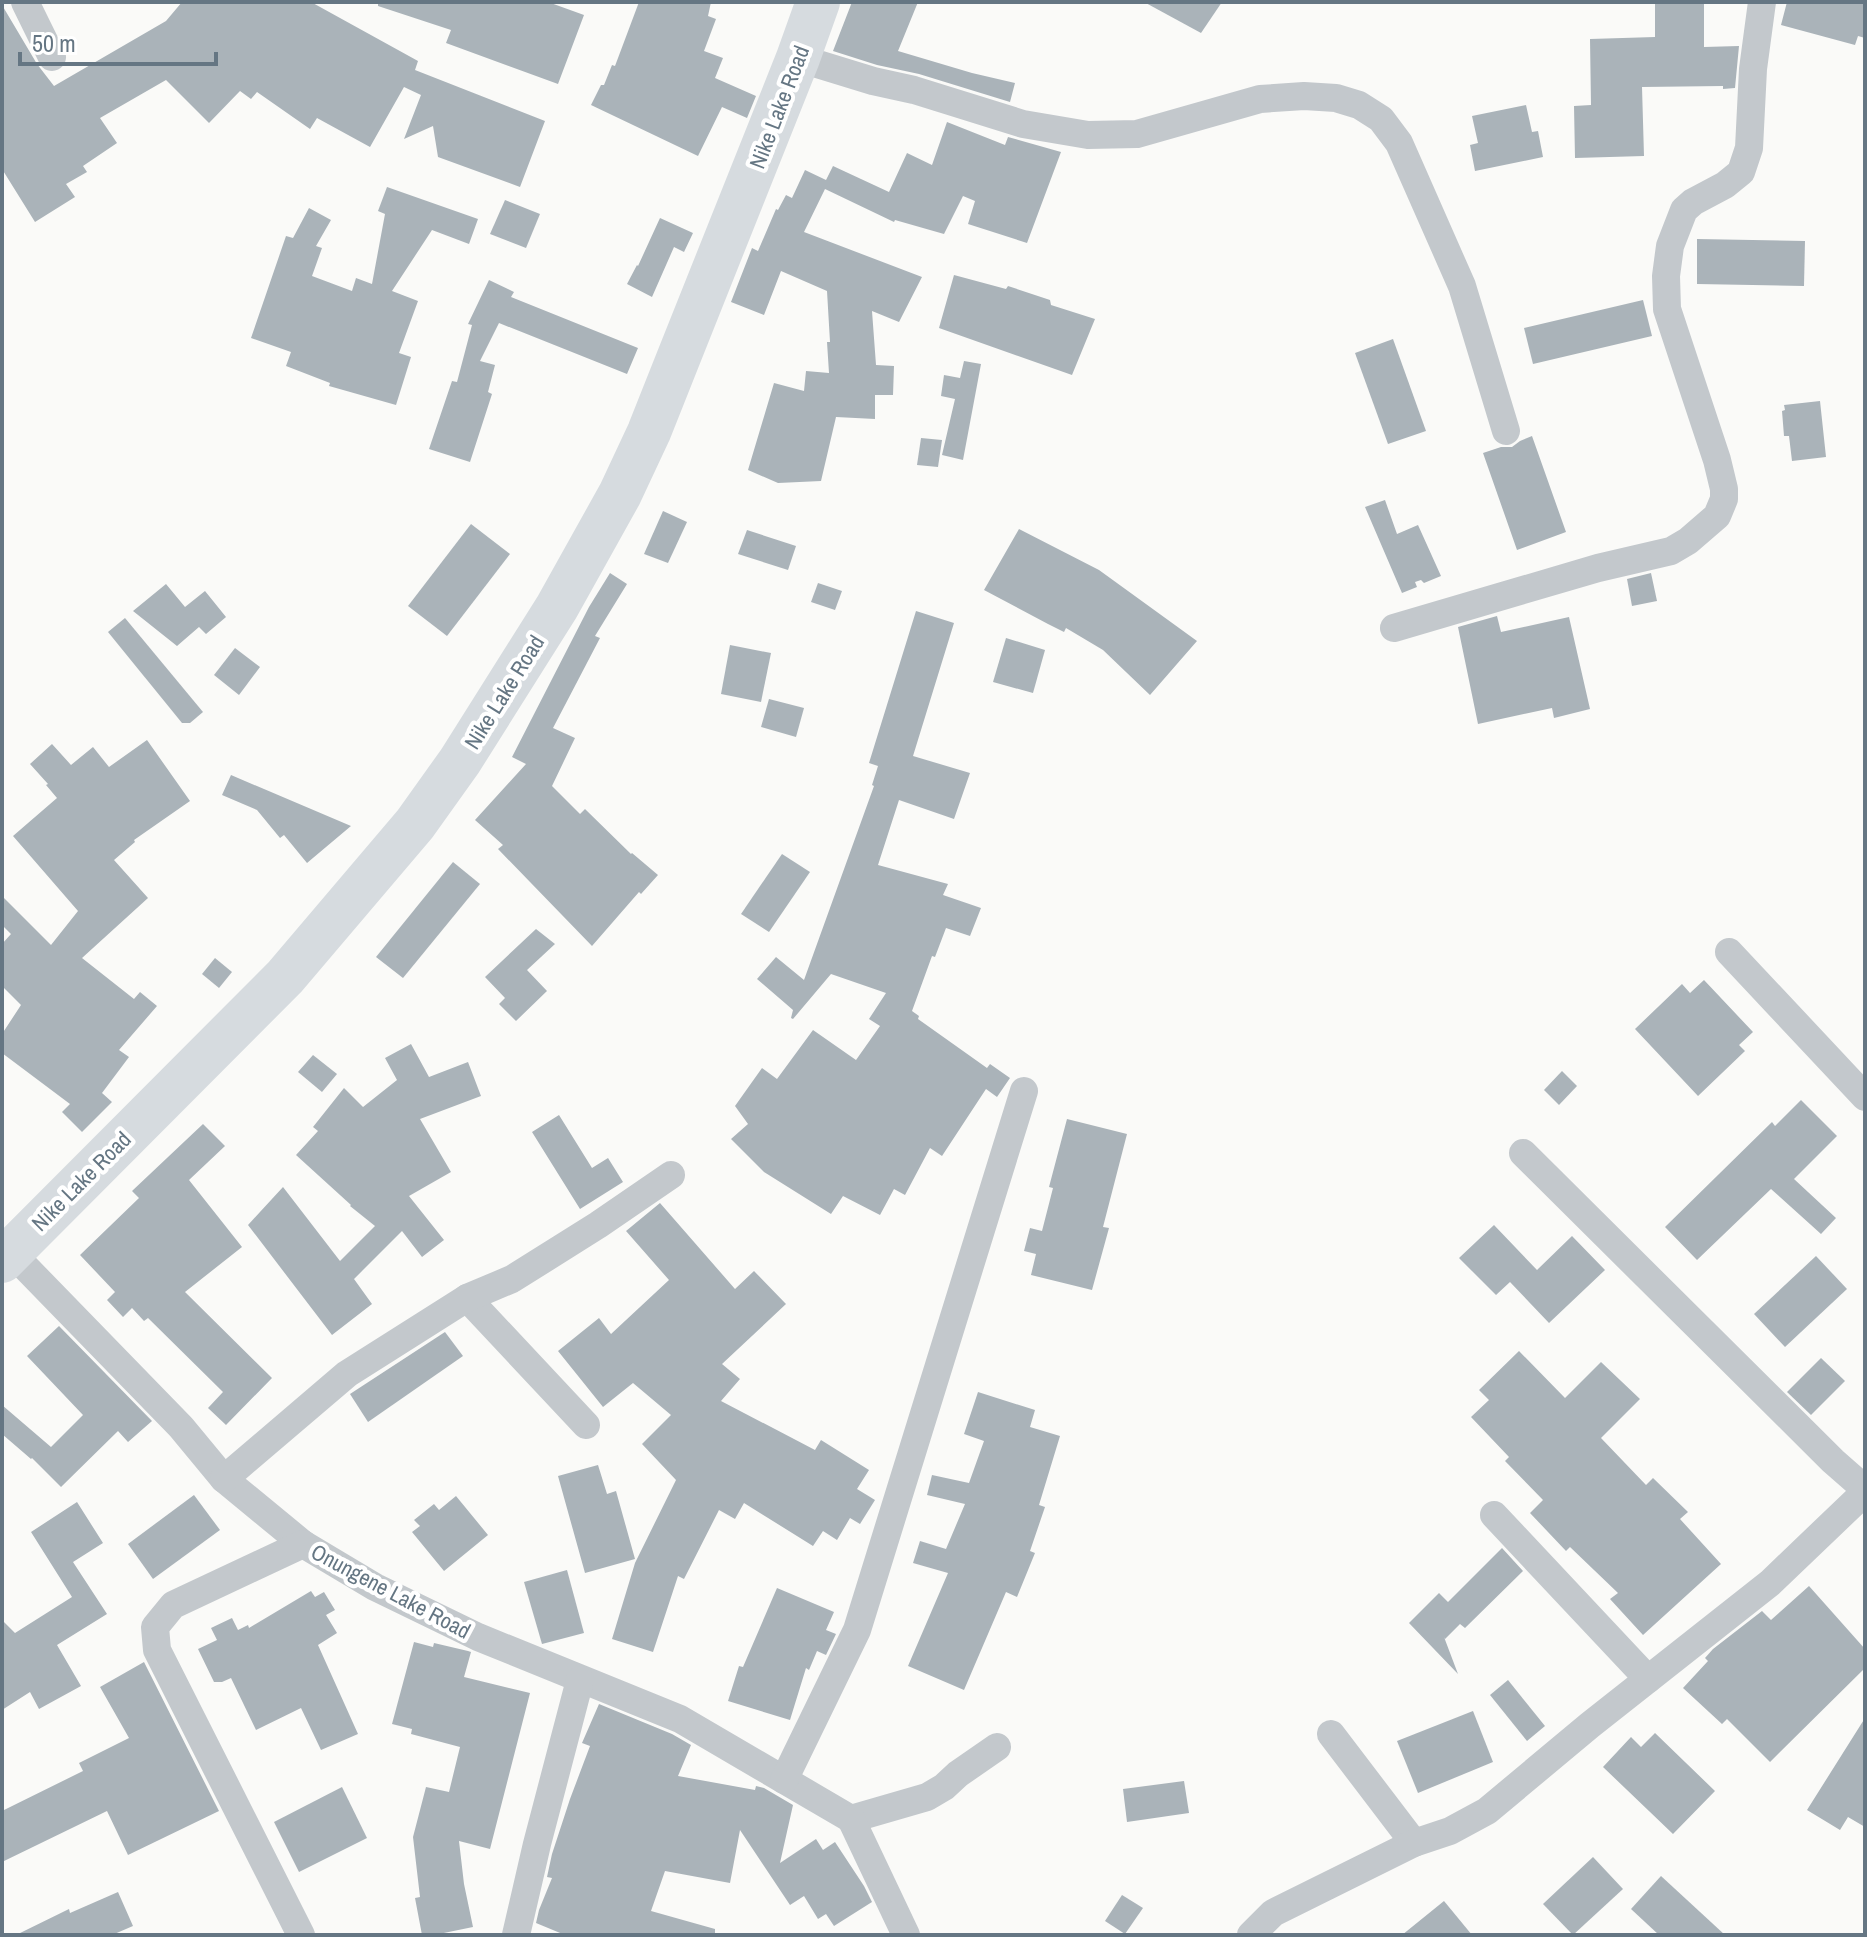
<svg xmlns="http://www.w3.org/2000/svg" width="1867" height="1937" viewBox="0 0 1867 1937" font-family="'Archivo Narrow',sans-serif">
<rect width="100%" height="100%" fill="#fafaf8"/>
<g fill="#aab3b9">
<path d="M182,2H311L418,61L415,70L545,121L520,187L438,157L433,126L404,139L421,95L404,87L370,147L317,118L310,129L257,92L251,99L240,91L209,123L166,80L100,118L117,143L83,166L87,172L66,184L75,197L35,222L2,169V5L37,64L54,86L166,21Z"/>
<path d="M378,2H548L584,15L558,84L446,43L451,30L378,6Z"/>
<path d="M639,2H711L708,16L716,19L704,51L723,58L715,78L756,96L747,118L722,107L698,156L591,105L601,85H604L612,65L615,66Z"/>
<path d="M852,2H918L898,51L972,73L1015,83L1010,102L919,74L877,65L833,51Z"/>
<path d="M1144,2H1222L1201,33Z"/>
<path d="M1655,2H1704V47L1739,46L1735,88L1723,89V86L1642,87L1644,156L1575,158L1574,106L1591,105L1590,39L1655,37Z"/>
<path d="M1787,2H1865V38L1858,36L1855,45L1781,25Z"/>
<path d="M1526,105L1532,132L1538,131L1543,157L1475,171L1470,145L1478,143L1472,116Z"/>
<path d="M947,122L1005,145L1008,137L1061,152L1027,243L968,224L975,201L963,196L944,234L895,220L894,222L825,189L804,232L922,277L899,322L872,311L876,365L894,366L893,395H875V419L836,417L821,481L778,483L748,470L774,383L804,391L806,371L829,373L827,342H830L827,291L781,271L764,315L731,302L752,248L758,251L776,209L778,210L786,195L792,198L805,170L826,180L833,166L889,192L907,153L932,165Z"/>
<path d="M387,187L478,219L469,244L432,230L392,291L418,301L399,353L411,357L396,405L329,386L330,383L286,366L291,352L251,338L286,236L293,238L309,208L331,220L316,246L322,248L312,276L352,291L356,278L372,284L385,214L378,211Z"/>
<path d="M505,200L540,214L526,248L490,234Z"/>
<path d="M660,218L693,233L684,252L674,247L652,297L627,284L637,265L638,266Z"/>
<path d="M1697,239L1805,241L1804,286L1697,284Z"/>
<path d="M954,275L1006,289L1008,286L1050,300L1051,305L1095,319L1072,375L939,328Z"/>
<path d="M489,280L514,292L511,297L638,348L627,374L499,323L480,361L495,365L488,392L492,394L470,462L429,449L452,381L457,382L472,325L468,324Z"/>
<path d="M1643,300L1652,336L1533,364L1524,328Z"/>
<path d="M1393,339L1426,431L1388,444L1355,353Z"/>
<path d="M964,361L981,364L963,460L942,455L955,399L941,396L944,375L960,378Z"/>
<path d="M1820,401L1826,457L1792,461L1789,436H1784L1782,411L1785,410L1784,405Z"/>
<path d="M1532,436L1566,532L1517,550L1483,453L1501,447H1512L1520,441Z"/>
<path d="M921,438L942,440L938,467L917,465Z"/>
<path d="M1385,500L1397,534L1418,525L1441,576L1424,583L1421,580L1415,582L1417,587L1402,593L1365,507Z"/>
<path d="M663,511L687,522L668,563L644,554Z"/>
<path d="M471,524L510,554L447,636L408,606Z"/>
<path d="M1019,529L1099,570L1197,641L1150,695L1103,650L1066,628L1064,632L1048,624L984,590Z"/>
<path d="M747,530L796,546L788,570L738,554Z"/>
<path d="M610,573L627,584L595,636L600,638L553,728L575,738L552,786L580,814L585,809L631,854L632,853L658,875L641,894L639,892L592,946L498,849L503,845L475,820L526,764L512,757L589,607Z"/>
<path d="M1651,573L1657,601L1632,606L1627,579Z"/>
<path d="M818,583L842,591L835,610L811,602Z"/>
<path d="M166,584L185,607L205,591L226,617L206,634L199,627L177,646L133,611Z"/>
<path d="M916,611L954,623L913,756L970,773L954,819L899,800L878,865L948,884L943,895L981,908L970,936L946,928L935,957L932,956L912,1011L919,1016L918,1019L987,1068L990,1064L1010,1078L997,1097L986,1089L942,1156L930,1148L905,1195L894,1189L880,1215L843,1196L831,1214L764,1172L731,1139L748,1124L735,1106L762,1068L777,1079L813,1030L856,1060L880,1026L869,1019L886,993L831,974L793,1019L791,1018L793,1010L757,979L776,957L804,980L874,786L872,785L878,766L869,763Z"/>
<path d="M1497,616L1501,632L1569,617L1590,709L1554,718L1552,708L1478,724L1458,627Z"/>
<path d="M125,618L203,712L190,723H182L108,632Z"/>
<path d="M1006,638L1045,650L1033,693L993,682Z"/>
<path d="M730,645L771,653L761,702L721,694Z"/>
<path d="M235,648L260,667L239,695L214,675Z"/>
<path d="M769,699L804,708L796,737L761,727Z"/>
<path d="M147,740L190,801L134,840L135,842L114,860L148,898L82,958L134,999L140,992L157,1006L119,1050L129,1057L102,1093L112,1102L82,1132L62,1112L70,1104L2,1053V1034L21,1005L2,986V944L11,934L2,925V896L51,945L78,911L13,836L57,798L46,785L48,784L30,764L52,744L71,765L93,747L109,767Z"/>
<path d="M231,775L351,826L307,863L284,835L280,838L257,810L222,795Z"/>
<path d="M782,854L810,872L769,932L741,914Z"/>
<path d="M453,862L480,884L403,978L376,957Z"/>
<path d="M536,929L555,944L527,970L547,991L516,1021L499,1004L505,998L485,977Z"/>
<path d="M215,958L232,972L219,988L202,974Z"/>
<path d="M1704,980L1753,1032L1739,1045L1745,1051L1698,1096L1635,1029L1682,984L1690,993Z"/>
<path d="M411,1044L429,1077L468,1062L481,1096L420,1119L451,1172L409,1196L444,1240L422,1257L402,1231L354,1279L372,1304L332,1335L248,1225L283,1187L340,1261L375,1226L350,1206L351,1205L296,1155L318,1131L313,1127L344,1088L363,1107L397,1080L385,1058Z"/>
<path d="M313,1055L337,1074L322,1092L298,1072Z"/>
<path d="M1562,1071L1577,1086L1559,1105L1544,1090Z"/>
<path d="M1801,1100L1837,1136L1794,1179L1836,1218L1821,1234L1771,1189L1697,1260L1665,1227L1772,1122L1775,1126Z"/>
<path d="M559,1115L592,1168L608,1158L623,1182L580,1209L532,1132Z"/>
<path d="M1067,1119L1127,1134L1103,1227L1109,1228L1092,1290L1031,1275L1036,1254L1024,1251L1030,1228L1042,1231L1053,1188L1049,1187Z"/>
<path d="M203,1124L225,1146L189,1180L242,1247L185,1292L272,1378L226,1425L208,1408L223,1392L148,1318L144,1321L132,1308L123,1317L107,1300L115,1292L80,1255L139,1198L132,1191Z"/>
<path d="M660,1203L735,1289L754,1271L786,1304L722,1364L740,1379L721,1401L815,1450L821,1440L869,1470L857,1489L875,1500L860,1524L850,1518L837,1540L823,1531L813,1546L744,1503L735,1519L719,1510L684,1579L678,1576L653,1652L612,1639L635,1563L676,1480L642,1444L671,1415L633,1383L603,1407L558,1351L599,1318L611,1334L669,1280L626,1231Z"/>
<path d="M1494,1225L1537,1270L1572,1236L1605,1270L1549,1323L1510,1282L1496,1295L1459,1258Z"/>
<path d="M1816,1256L1847,1289L1785,1347L1754,1314Z"/>
<path d="M59,1326L152,1421L128,1442L118,1431L61,1487L32,1458L31,1459L2,1434V1405L51,1447L83,1415L27,1356Z"/>
<path d="M445,1332L463,1356L368,1422L350,1394Z"/>
<path d="M1519,1351L1565,1398L1601,1362L1640,1399L1601,1438L1646,1485L1653,1478L1688,1512L1680,1519L1721,1564L1643,1635L1610,1599L1618,1593L1570,1547L1566,1551L1530,1513L1543,1500L1505,1461L1509,1457L1471,1417L1489,1400L1479,1390Z"/>
<path d="M1821,1358L1845,1381L1811,1415L1787,1392Z"/>
<path d="M978,1392L1035,1410L1030,1427L1060,1436L1039,1505L1045,1507L1030,1551L1035,1553L1017,1597L1006,1592L964,1690L908,1666L948,1573L913,1563L920,1541L946,1549L965,1504L927,1495L932,1475L969,1483L984,1441L964,1434Z"/>
<path d="M598,1465L607,1494L616,1491L635,1559L585,1573L558,1476Z"/>
<path d="M194,1495L220,1530L153,1579L128,1544Z"/>
<path d="M456,1496L488,1535L444,1571L412,1532L420,1526L414,1520L434,1504L439,1510Z"/>
<path d="M77,1502L103,1543L73,1562L107,1614L57,1645L81,1686L39,1709L30,1692L2,1710V1620L15,1633L72,1597L31,1532Z"/>
<path d="M1502,1548L1523,1571L1465,1628L1460,1624L1445,1639L1444,1637L1458,1674L1409,1623L1439,1593L1448,1602Z"/>
<path d="M567,1570L584,1633L542,1644L524,1582Z"/>
<path d="M1809,1586L1865,1649V1668L1770,1762L1727,1719L1722,1724L1683,1688L1708,1661L1705,1658L1713,1649L1762,1611L1771,1620Z"/>
<path d="M777,1588L834,1612L826,1630L836,1634L826,1655L817,1651L809,1670L806,1668L790,1720L728,1701L739,1666L743,1667Z"/>
<path d="M311,1591L315,1597L324,1592L335,1610L326,1615L337,1633L318,1645L358,1734L321,1750L301,1708L256,1730L231,1678L222,1682H214L198,1649L217,1640L211,1628L232,1618L238,1630L248,1625L249,1628Z"/>
<path d="M414,1642L433,1647L434,1643L468,1651L471,1652L464,1677L530,1693L490,1849L459,1841L464,1884L473,1927L434,1935H422L415,1898L420,1897L413,1837L426,1787L449,1792L460,1747L411,1734L412,1729L392,1724Z"/>
<path d="M144,1662L219,1811L128,1855L107,1811L2,1862V1811L83,1771L79,1763L129,1738L100,1687Z"/>
<path d="M1508,1680L1545,1726L1527,1741L1490,1695Z"/>
<path d="M599,1704L672,1734L691,1745L678,1776L755,1790L756,1786L764,1788L793,1805L780,1863L816,1839L823,1850L835,1842L864,1886L872,1902L834,1926L826,1914L818,1919L804,1896L790,1905L740,1830L730,1883L665,1871L651,1911L715,1929V1935H565L536,1923L539,1910L552,1878L547,1877L552,1854L570,1799L590,1746L582,1743Z"/>
<path d="M1473,1711L1493,1762L1418,1793L1397,1741Z"/>
<path d="M1865,1718V1827L1848,1817L1840,1830L1807,1810Z"/>
<path d="M1655,1733L1715,1791L1673,1834L1603,1767L1631,1737L1641,1747Z"/>
<path d="M1184,1781L1189,1813L1127,1822L1123,1789Z"/>
<path d="M342,1787L367,1838L299,1872L274,1822Z"/>
<path d="M1593,1857L1623,1889L1573,1935L1543,1904Z"/>
<path d="M1661,1876L1725,1935H1659L1631,1909Z"/>
<path d="M118,1892L133,1926L112,1935H16L69,1909L70,1913Z"/>
<path d="M1122,1895L1143,1908L1125,1934L1105,1921Z"/>
<path d="M1444,1901L1472,1935H1402Z"/>
</g>
<g fill="none" stroke-linecap="round" stroke-linejoin="round">
<g stroke="#c3c8cc" stroke-width="28">
<path d="M25,2L52,57"/>
<path d="M798,58L873,81L914,90L1023,124L1088,135L1137,134L1260,99L1304,96L1336,98L1359,105L1381,119L1399,143L1462,286L1506,431"/>
<path d="M1394,628L1598,568L1671,551L1688,541L1717,516L1724,499V489L1717,460L1667,309L1666,276L1670,246L1684,210L1693,202L1725,185L1741,172L1749,148L1753,69L1762,2"/>
<path d="M1729,952L1865,1097"/>
<path d="M1523,1153L1833,1461L1865,1489"/>
<path d="M2,1243L181,1427L224,1479L303,1544L375,1587L478,1637L680,1719L851,1819"/>
<path d="M467,1298L586,1425"/>
<path d="M224,1479L347,1374L467,1298L512,1279L598,1225L671,1175"/>
<path d="M1494,1515L1648,1679"/>
<path d="M1331,1734L1414,1843"/>
<path d="M784,1780L857,1630L1024,1091"/>
<path d="M851,1819L927,1797L944,1787L958,1774L997,1747"/>
<path d="M851,1819L906,1935"/>
<path d="M301,1935L157,1650L155,1627L173,1605L303,1544"/>
<path d="M516,1935L537,1844L580,1680"/>
<path d="M1251,1935L1273,1913L1414,1843L1450,1831L1487,1811L1590,1725L1770,1583L1865,1492"/>
</g>
<path stroke="#d6dbdf" stroke-width="44" d="M2,1261L285,977L415,824L460,761L557,607L620,494L649,432L680,354L798,58L818,2"/>
</g>
<g text-anchor="middle" stroke-width="8" stroke-linejoin="round" paint-order="stroke">
<g font-size="22" fill="#657683" stroke="#fff">
<text transform="translate(779 107) rotate(-69)" y="8">Nike Lake Road</text>
<text transform="translate(504 692) rotate(-58)" y="8">Nike Lake Road</text>
<text transform="translate(81 1181) rotate(-45)" y="8">Nike Lake Road</text>
<text transform="translate(391 1591) rotate(28)" y="8">Onungene Lake Road</text>
</g>
</g>
<rect width="1867" height="1937" fill="none" stroke="#657683" stroke-width="8"/>
<path d="M20 52v12h196v-12" fill="none" stroke="#657683" stroke-width="4"/>
<text x="32" y="52" font-size="24" fill="#657683" stroke="#ffffff" stroke-width="6" paint-order="stroke">50 m</text>
</svg>
